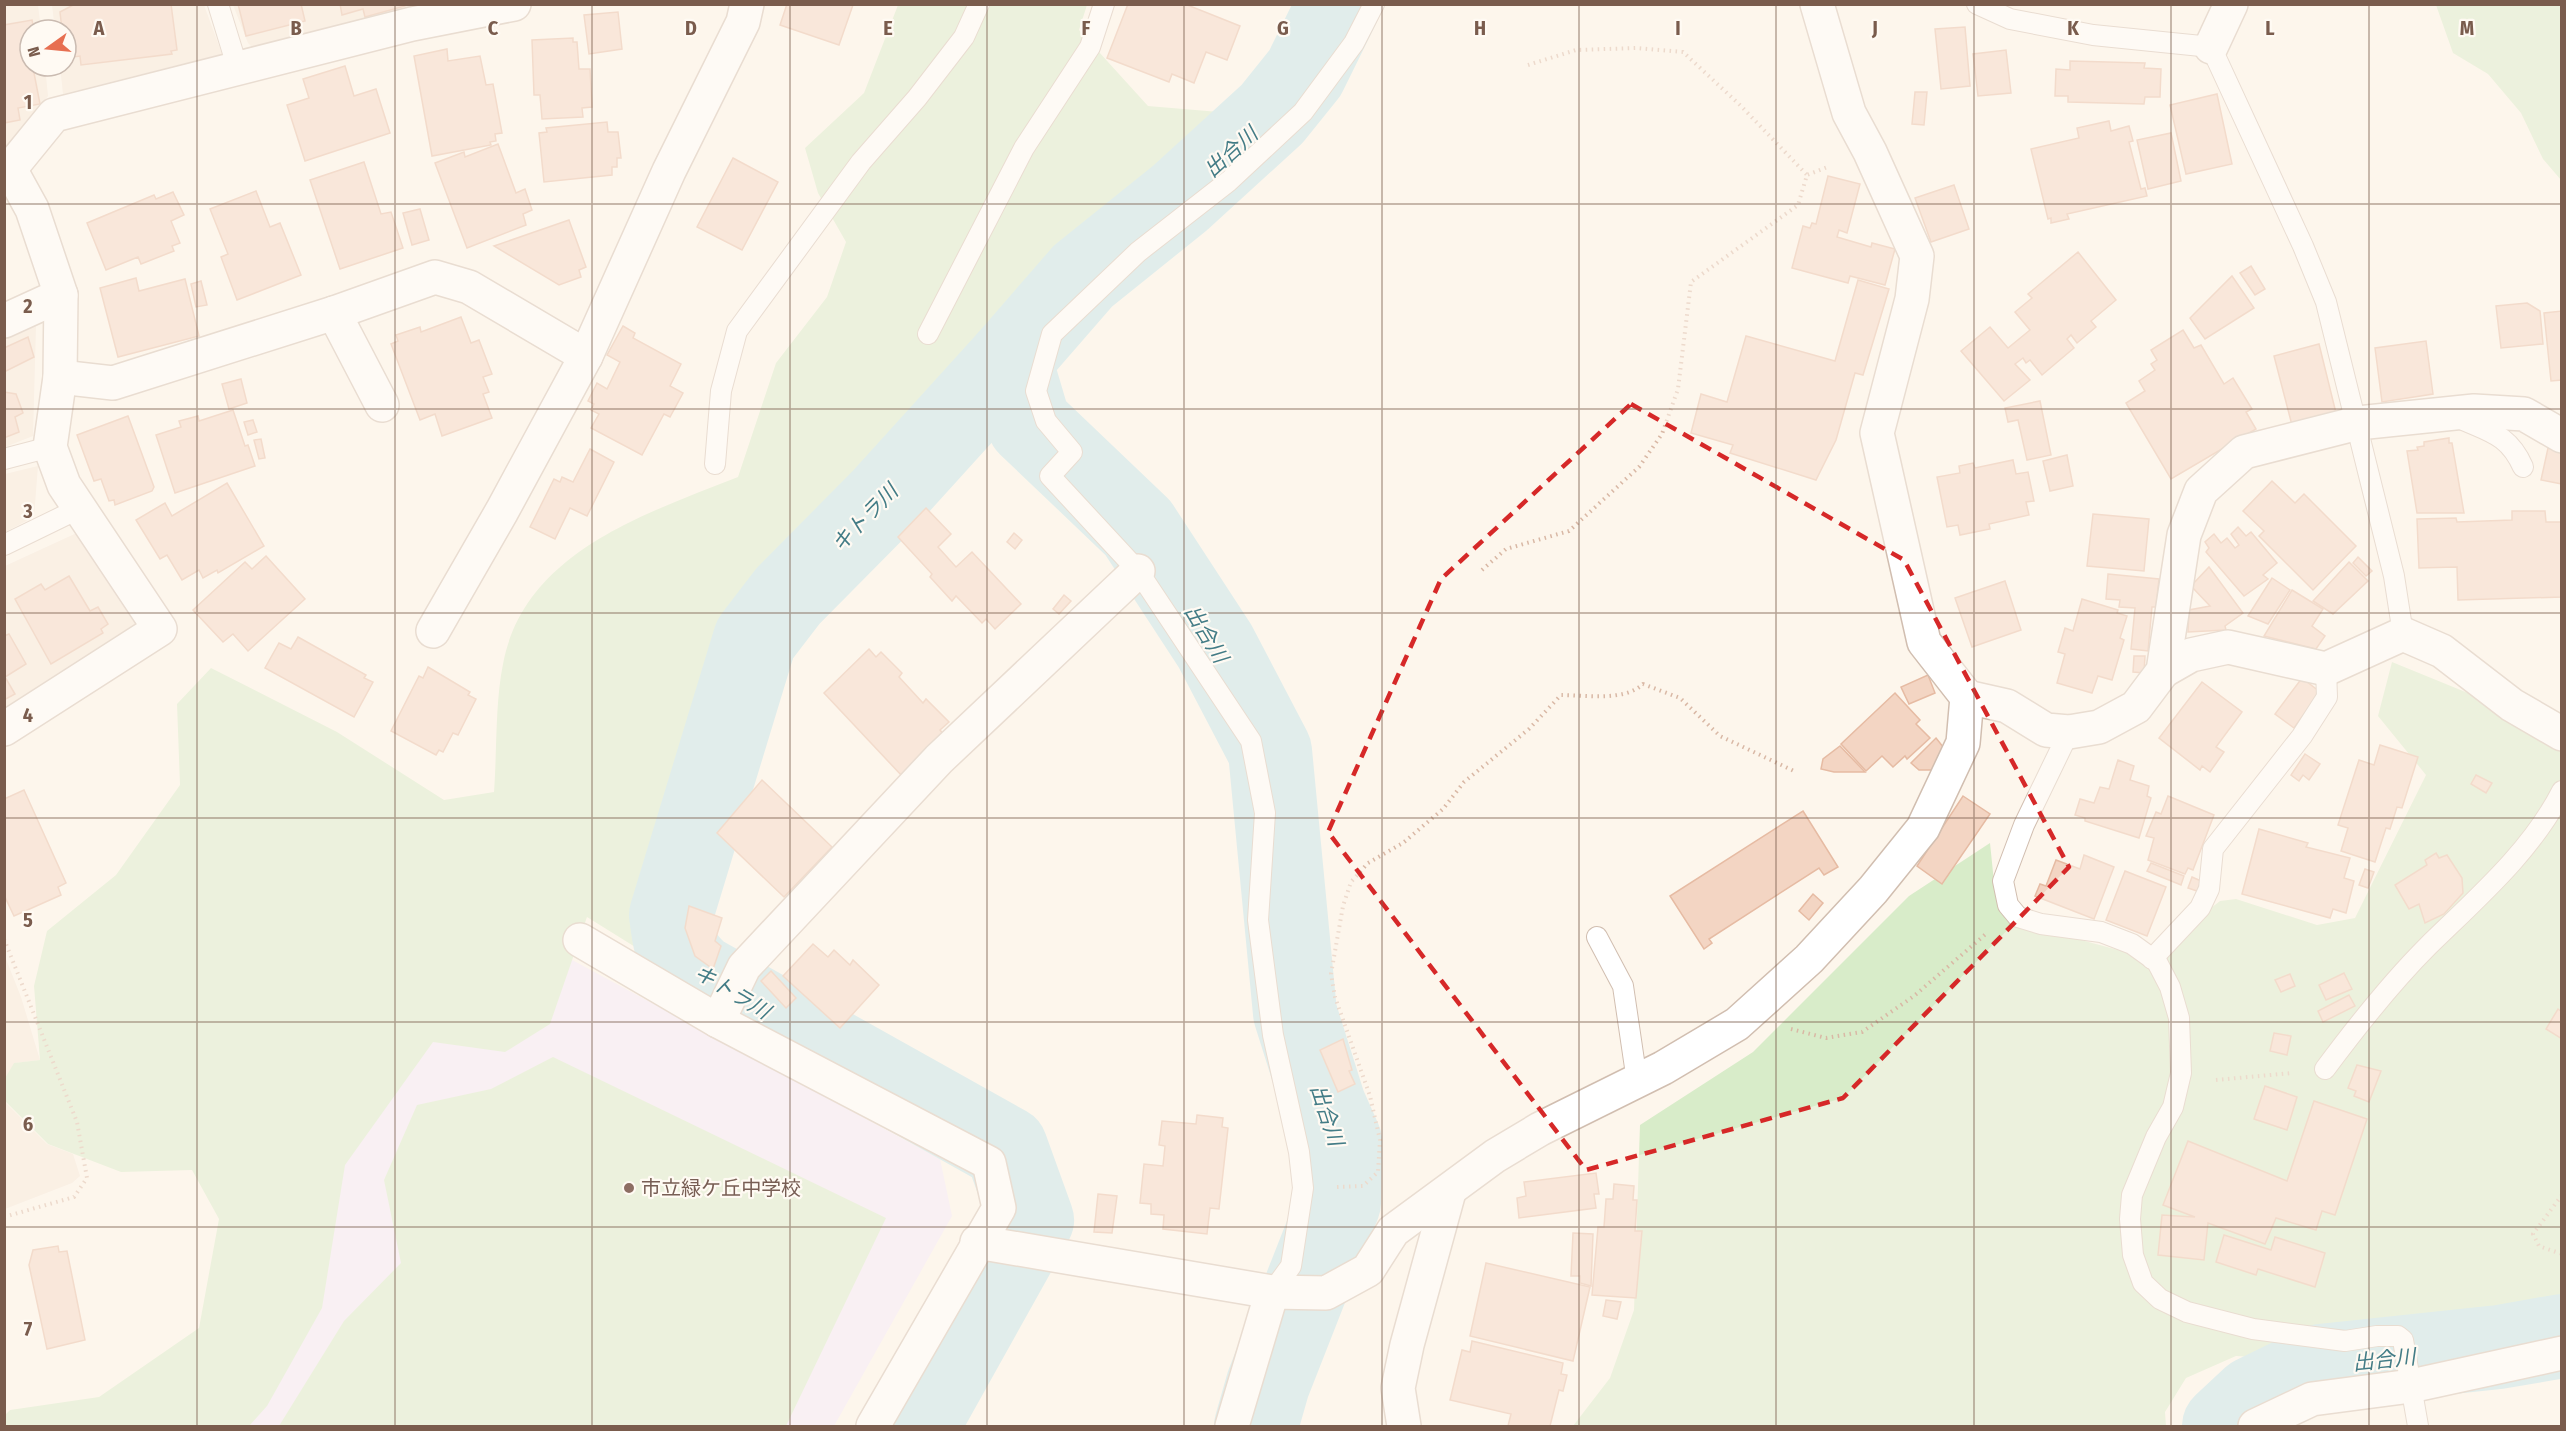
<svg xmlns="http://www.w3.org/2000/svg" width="2566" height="1431" viewBox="0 0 2566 1431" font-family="'Fira Sans Condensed','Noto Sans JP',sans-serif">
<rect width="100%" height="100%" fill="#fdf6ec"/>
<g fill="#f5e8da">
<path d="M5,5H38L41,30H30V66H45L48,96L5,149Z"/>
<path d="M52,5H204L222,54L63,94L60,66H66V30H55Z"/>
<path d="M233,5H449L253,48L248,43Z"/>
<path d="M36,326L33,436L5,447V340Z"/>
<path d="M38,466L34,517L5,532V474Z"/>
<path d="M81,531L146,628L5,717V566Z"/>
<path d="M4,954L21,997L40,1060L15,1063L5,1080Z"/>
<path d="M4,1101L47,1144L73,1154L80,1176L72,1183L5,1209Z"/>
</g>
<path fill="#f3e8fa" d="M465,902L940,1159L952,1216L834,1426H185Z"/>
<g fill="#d8ecc9">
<path d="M898,5H1087L1079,30L1148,106L1231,113L1041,296L743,620L684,782L640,950L587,917L550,1024L505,1052L433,1042L345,1165L322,1308L267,1406L249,1426H5V1415L10,1410L99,1397L199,1328L219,1219L192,1170L121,1172L48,1144L5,1101L4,1080L14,1063L40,1060L34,986L47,931L116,875L180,785L177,704L211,668L337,732L444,800L494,792C497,752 495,703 503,664C524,552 645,514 738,477L776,363L827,297L846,242L818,193L805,148L864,93Z"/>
<path d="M2436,5H2561V180L2543,159L2521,113L2488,74L2453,53Z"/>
<path d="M2392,662L2561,731V1318L2301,1360L2236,1356L2186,1378L2165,1412L2166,1426H1573L1610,1378L1634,1310L1640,1125L1753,1052L1909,896L1990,843L1994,882L2011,921L2133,954L2188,926L2220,901L2236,899L2317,925L2355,918L2426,775L2378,716Z"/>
<path d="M553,1057L886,1218L786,1426H279L344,1321L401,1263L384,1180L417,1105L491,1089Z"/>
</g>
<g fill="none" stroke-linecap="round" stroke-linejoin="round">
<g stroke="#bfe3e8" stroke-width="84">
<path d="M917,1426L1032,1220L1006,1148L699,976C676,955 675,946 671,915L755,639L788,596L884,499L1010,360"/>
<path d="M1256,1426L1268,1384L1339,1203L1340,1141L1324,1105L1295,1013L1270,751L1215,646L1138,528L1029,424L1010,360L1083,276L1180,198L1272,114L1305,73L1339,4"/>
<path d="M2224,1426L2254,1398L2320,1366L2499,1347L2562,1336"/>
</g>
</g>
<g fill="#f3d5c3" stroke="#e6bba3" stroke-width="1.5">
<path d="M75,4H171L177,50L171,51L172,54L81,65L80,56L66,58V30H62L60,12Z"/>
<path d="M238,4H301L305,21L246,36Z"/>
<path d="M340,4H405V6L365,17L363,9L342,15Z"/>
<path d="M787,4H851L853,5L839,45L780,25Z"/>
<path d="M1128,4H1185L1240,26L1227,60L1206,52L1194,83L1172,74L1169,82L1107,58Z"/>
<path d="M618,12L622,49L589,54L584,15Z"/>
<path d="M32,20L34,30H30V66H42L43,71L34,73L40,104L18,108L20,120L4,123V25Z"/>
<path d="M1965,27L1970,86L1941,89L1935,29Z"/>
<path d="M573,38V42H577L579,69H590L592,107L582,108L583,117L542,119L540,95H534L532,40Z"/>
<path d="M447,49L448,61L480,56L486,85L493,84L502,133L495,134L496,141L490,142L491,145L432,156L414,56Z"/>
<path d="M2006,50L2011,93L1978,96L1973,54Z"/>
<path d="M2070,61L2145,63L2144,68L2161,69L2160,97H2145L2144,104L2068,102V96H2055L2056,69L2070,70Z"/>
<path d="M345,66L354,96L376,89L390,133L305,161L287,105L309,98L303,79Z"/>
<path d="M1915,92H1927L1924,125L1912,124Z"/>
<path d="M2217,94L2232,164L2186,174L2170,105Z"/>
<path d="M2109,121L2111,131L2129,126L2133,141L2129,142L2141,189L2145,188L2147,196L2067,214L2069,219L2051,223V218L2048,219L2031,149L2079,138L2077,128Z"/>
<path d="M607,122L608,132H618L621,158H617V167H612V175L544,182L539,133L547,132L546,128Z"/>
<path d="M2171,133L2181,181L2148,189L2137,140Z"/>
<path d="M498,144L516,193L525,189L532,210L523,214L526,225L467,248L435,163L464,152L465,157Z"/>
<path d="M733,158L778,182L742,250L697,227Z"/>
<path d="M364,162L381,214L391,212L403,248L340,269L310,180Z"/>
<path d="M1828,176L1860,184L1847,233L1839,230L1837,237L1871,247L1872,243L1895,249L1885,285L1850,276L1848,283L1792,268L1803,226L1810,228L1812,223L1816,224Z"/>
<path d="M1954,185L1969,229L1931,242L1915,198Z"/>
<path d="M256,191L270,227L280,223L301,275L237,300L221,257L228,254L210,209Z"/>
<path d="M173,192L184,215L171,221L180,243L172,246L174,251L141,264L138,257L106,270L87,223L154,195L156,199Z"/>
<path d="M420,209L429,240L412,245L403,213Z"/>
<path d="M569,220L586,267L579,270L581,277L559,285L494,246Z"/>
<path d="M2078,252L2116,300L2091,321L2096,327L2077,343L2071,335L2067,339L2074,348L2042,375L2030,360L2026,363L2023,358L2015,364L2030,380L2004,401L1961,351L1990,327L2008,348L2030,330L2015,312L2032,298L2028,294Z"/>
<path d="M2251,266L2265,289L2255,295L2240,273Z"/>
<path d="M2232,276L2254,308L2205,339L2190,318Z"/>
<path d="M136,278L139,291L185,279L199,336L118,357L100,288Z"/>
<path d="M1858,280L1889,289L1863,375L1855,373L1836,440L1816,480L1730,453L1733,445L1691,433L1701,394L1727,402L1746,336L1835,361Z"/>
<path d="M201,281L207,305L196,307L191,284Z"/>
<path d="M2527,303L2540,311L2543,344L2501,348L2496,306Z"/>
<path d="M2562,311V380L2551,381L2544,313Z"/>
<path d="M461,317L471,343L479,340L492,374L483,377L489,392L483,394L492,418L442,436L435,414L420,420L391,344L398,341L396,335L420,327L421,332Z"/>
<path d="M623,326L635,333L633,338L681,364L670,386L683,393L670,417L664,414L642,455L591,428L599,414L591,410L594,404L588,401L597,383L607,389L620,362L607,355Z"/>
<path d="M2183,330L2194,348L2201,345L2224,384L2233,378L2252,409L2246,412L2256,429L2171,479L2126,403L2145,391L2139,381L2155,370L2151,364L2157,360L2151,350Z"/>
<path d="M28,337L34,357L4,372V348Z"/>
<path d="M2426,341L2433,394L2382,402L2375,348Z"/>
<path d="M2319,344L2337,417L2293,429L2274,356Z"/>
<path d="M241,379L247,403L229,409L222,384Z"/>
<path d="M4,392L16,394L23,413L15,417L19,432L4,438Z"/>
<path d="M2040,401L2051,455L2027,460L2018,420L2008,422L2005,408Z"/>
<path d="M233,410L245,446L248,445L255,466L175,493L156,435L181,427L179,421L198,416L199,421Z"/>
<path d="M128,416L154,487L152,491L115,505L114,500L109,501L101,479L94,481L77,435Z"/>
<path d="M253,420L257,432L248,435L244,422Z"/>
<path d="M2449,438V443H2452L2464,513H2417L2407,451L2418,450L2417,447L2424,446V442Z"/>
<path d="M261,439L265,458L259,459L254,440Z"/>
<path d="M2548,448L2562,450V484L2541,480Z"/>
<path d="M590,449L614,462L587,516L570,508L555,539L530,527L554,479L560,482L562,477L573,482Z"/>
<path d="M2067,455L2073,486L2050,491L2043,461Z"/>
<path d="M2013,460L2016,474L2028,472L2034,501L2026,502L2029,515L1989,524L1990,529L1960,535L1958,525L1947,527L1937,477L1960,473L1959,466L1973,463L1975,468Z"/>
<path d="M2272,481L2295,503L2304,494L2356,546L2313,590L2259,536L2264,531L2243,511Z"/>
<path d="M227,483L264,546L218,573L217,570L203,578L199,570L182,580L167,555L160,559L136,520L165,503L172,516Z"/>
<path d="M926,508L951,534L938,547L956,567L972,552L1021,604L995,629L986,619L982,623L956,596L952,601L930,577L932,574L898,537Z"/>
<path d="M2512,511H2545L2546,522H2562V597L2458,600L2457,567L2419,568L2417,519L2456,518L2457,522L2512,520Z"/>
<path d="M2093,514L2149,519L2144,571L2087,566Z"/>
<path d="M2238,527L2246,536L2251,532L2277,563L2263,575L2268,579L2244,596L2206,552L2209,548L2205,542L2214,534L2221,543L2227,538L2235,548L2239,545L2231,534Z"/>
<path d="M1014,533L1022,540L1015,549L1007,542Z"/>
<path d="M266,556L305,599L248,651L233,634L223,642L193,610L245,562L252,569Z"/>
<path d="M2358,557L2372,571L2366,576L2353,563Z"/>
<path d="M2349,562L2368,581L2333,614L2313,601Z"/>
<path d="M2209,567L2243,613L2225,626L2226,630L2188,632L2189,610L2210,606L2191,586Z"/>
<path d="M2108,574L2159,579L2156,607H2152L2148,651L2131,649L2135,608L2119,607L2120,600L2106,599Z"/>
<path d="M69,576L90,611L98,607L108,624L101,629L103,633L51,664L15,599L41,584L45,590Z"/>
<path d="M2272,578L2290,590L2268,624L2248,616Z"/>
<path d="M2005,581L2021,630L1972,647L1955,598Z"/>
<path d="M2292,590L2323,609L2312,626L2325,636L2316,649L2264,636Z"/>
<path d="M1064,595L1071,601L1059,614L1053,609Z"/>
<path d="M2082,599L2118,610L2117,613L2127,616L2120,638L2124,640L2112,680L2098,676L2092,693L2057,683L2065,654L2058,652L2065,628L2073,631Z"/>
<path d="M9,634L26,664L5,677L15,694L4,700V636Z"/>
<path d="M298,637L366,675L364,678L373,682L354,717L265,668L279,643L291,649Z"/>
<path d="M869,649L876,657L881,652L902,673L899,677L923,703L926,699L949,722L940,730L948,739L902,776L824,693Z"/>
<path d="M2134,656H2145L2144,673L2133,672Z"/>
<path d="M428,667L470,692L468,695L476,699L458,735L453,733L443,752L439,750L436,755L391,731L419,676L423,678Z"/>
<path d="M1928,675L1935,693L1909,704L1901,687Z"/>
<path d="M2302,678L2320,692L2294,728L2275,714Z"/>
<path d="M2202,682L2242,712L2216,747L2224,752L2210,772L2202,766L2200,770L2159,738Z"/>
<path d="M1895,693L1920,720L1916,724L1930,738L1907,759L1905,756L1893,767L1882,756L1866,771L1841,744Z"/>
<path d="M1936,738L1944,748L1934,770H1919L1911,763Z"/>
<path d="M2380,745L2418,757L2402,808L2397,807L2390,829L2386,828L2375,862L2341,851L2348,828L2338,825L2359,760L2374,765Z"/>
<path d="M1840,746L1865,772H1834L1821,769L1823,759Z"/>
<path d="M2305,754L2320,764L2309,780L2303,775L2299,781L2291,775Z"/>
<path d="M2118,760L2134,766L2130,780L2149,786L2147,796L2151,798L2139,838L2085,821V818L2075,815L2080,799L2094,803L2100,787L2109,789Z"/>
<path d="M2476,775L2492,783L2486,793L2471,784Z"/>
<path d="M762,780L832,847L784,897L717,833Z"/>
<path d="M24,790L66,883L58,887L61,895L14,916L4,895V799Z"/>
<path d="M1963,796L1990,814L1942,884L1917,866Z"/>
<path d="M2168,796L2214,815L2193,870L2188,868L2185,874L2148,860L2154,838L2146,836L2156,812L2161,814Z"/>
<path d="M1803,811L1838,867L1824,875L1819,868L1709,939L1712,943L1704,949L1670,896Z"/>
<path d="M2259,829L2308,843L2306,847L2350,858L2344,878L2354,881L2346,913L2333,909L2330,918L2242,894Z"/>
<path d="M2436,853L2439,858L2447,855L2462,878L2463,893L2444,914L2425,923L2419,904L2409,909L2395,885L2427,865L2425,860Z"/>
<path d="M2084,855L2114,867L2094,919L2035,896L2040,884L2046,886L2056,860L2080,869Z"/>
<path d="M2151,863L2184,876L2181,885L2147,871Z"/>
<path d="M2365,869L2374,872L2368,888L2359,885Z"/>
<path d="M2125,871L2166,887L2147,936L2106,920Z"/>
<path d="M2192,877L2201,881L2197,891L2188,888Z"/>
<path d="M1813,894L1823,903L1809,920L1799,911Z"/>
<path d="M689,906L722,918L715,941L721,946L713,969L695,956L685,928Z"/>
<path d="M813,944L828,957L834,950L850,965L853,960L879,985L840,1028L783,976Z"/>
<path d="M771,971L796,998L786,1008L761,981Z"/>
<path d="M2344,973L2352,989L2326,1000L2319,985Z"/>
<path d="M2290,974L2295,986L2281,992L2275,980Z"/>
<path d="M2349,995L2355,1006L2323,1022L2318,1011Z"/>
<path d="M2558,1009L2562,1012V1039L2546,1029Z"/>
<path d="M2274,1033L2291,1036L2287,1055L2270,1051Z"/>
<path d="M1343,1039L1352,1070L1349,1071L1355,1084L1338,1092L1320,1050Z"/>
<path d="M2357,1065L2381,1071L2369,1102L2354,1096L2356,1091L2348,1088Z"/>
<path d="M2265,1086L2297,1097L2287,1130L2254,1119Z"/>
<path d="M2314,1101L2367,1119L2335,1215L2322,1211L2316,1230L2276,1218L2265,1244L2208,1223L2204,1260L2158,1255L2162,1215L2195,1217L2163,1205L2188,1141L2287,1181Z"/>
<path d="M1197,1115L1223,1118L1222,1127L1228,1128L1219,1209L1210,1208L1207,1234L1163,1229L1164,1215L1151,1214V1204L1140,1203L1144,1164L1163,1166L1165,1146L1159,1145L1162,1121L1196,1124Z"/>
<path d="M1596,1173L1599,1194H1594L1596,1208L1519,1218L1517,1198L1526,1196L1524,1182Z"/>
<path d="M1614,1184L1634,1186L1633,1200H1637L1635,1231H1642L1636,1298L1592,1295L1598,1227H1604L1606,1199H1613Z"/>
<path d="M1098,1194L1117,1196L1112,1233L1094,1232Z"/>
<path d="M1573,1233L1593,1234L1591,1286L1580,1283V1276H1571Z"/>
<path d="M2224,1235L2271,1250L2275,1237L2325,1253L2315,1287L2258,1269L2256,1275L2216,1262Z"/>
<path d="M58,1246L59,1252L67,1251L85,1340L47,1349L29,1265L33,1250Z"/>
<path d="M1486,1263L1590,1287L1573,1361L1470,1336Z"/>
<path d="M1606,1300L1621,1302L1617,1319L1603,1316Z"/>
<path d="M1472,1341L1563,1363L1561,1374L1567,1375L1563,1391L1559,1390L1550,1426H1508L1511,1414L1450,1400L1462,1350L1470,1352Z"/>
</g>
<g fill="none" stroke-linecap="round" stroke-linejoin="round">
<g stroke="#d1beb0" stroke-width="22">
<g id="service">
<path d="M218,4L237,66"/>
<path d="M1977,4L2010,19L2093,35L2211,47L2303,246L2326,302L2394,576L2403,634"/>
<path d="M928,334L1024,148L1090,47L1104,4"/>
<path d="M2457,417C2488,432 2508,433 2523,467"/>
<path d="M4,459L50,447"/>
<path d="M715,464L721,391L737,331L861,162L917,98L964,37L979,4"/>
<path d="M4,545L80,508"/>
<path d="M2069,732L2024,825L2003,881L2008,905L2018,917L2041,924L2101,932L2132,944L2157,962L2170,987L2179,1018L2181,1073L2173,1107L2156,1137L2132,1195L2130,1219L2133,1255L2143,1283L2160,1299L2187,1312L2253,1329L2345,1341L2377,1336H2398L2403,1340L2418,1426"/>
<path d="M1597,937L1623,986L1637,1081"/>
<path d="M2152,959L2200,908L2209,889L2213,849L2302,736L2327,697L2326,669"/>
<path d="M2325,1069C2357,1026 2390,984 2428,946C2476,899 2531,852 2562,791"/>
<path d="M1272,1292L1291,1266L1303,1188L1299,1152L1273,1035L1258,920L1265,813L1251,741L1138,571L1050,476L1072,452L1046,421L1036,391L1052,334L1138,252L1229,181L1303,112L1354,43L1374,4"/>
</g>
</g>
<g stroke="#d1beb0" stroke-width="36">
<g id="minor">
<path d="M2211,47L2231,4"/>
<path d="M10,169L54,115L412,24L514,4"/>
<path d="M334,313L382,405"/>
<path d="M4,321L61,295"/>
<path d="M60,377L113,383L334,313L435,277L469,287L586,356"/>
<path d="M433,631L502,511L586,356L669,171L743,22L747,4"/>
<path d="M2163,671L2191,655L2228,647L2326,669L2403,634L2442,651L2512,705L2562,734"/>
<path d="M1967,697L2007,706L2046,730L2069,732L2099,727L2136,707L2163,671L2184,535L2201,491L2244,452L2358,423L2474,411L2524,414L2562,436"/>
<path d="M4,729L160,629L64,485L50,447L60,377L61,295L32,209L10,169"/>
<path d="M580,940L718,1021L989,1163L999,1208L873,1426"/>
<path d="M718,1021L744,967L939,759L1138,571"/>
<path d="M977,1242L1272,1292L1326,1293L1368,1270L1393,1231L1495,1156L1540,1129L1663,1068L1737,1024L1809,959L1873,890L1923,828L1963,743L1967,697L1924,642L1877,433L1912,299L1917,256L1870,152L1849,113L1817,4"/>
<path d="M1232,1426L1272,1292"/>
<path d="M1404,1426L1398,1388L1407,1345L1449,1192"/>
<path d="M2255,1426L2312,1399L2411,1386L2562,1353"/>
</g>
</g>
<g stroke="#d9b8a5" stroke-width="4" stroke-dasharray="1.5 4.5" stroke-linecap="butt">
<path d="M1528,65L1576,50L1636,48L1683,52L1741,106L1807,175"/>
<path d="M1482,570L1506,549L1569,531L1639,467L1662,434L1678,389L1691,282L1798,205L1807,175L1830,166"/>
<path d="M4,939L77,1122L87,1178L74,1197L4,1217"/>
<path d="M1791,1029L1826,1038L1862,1032L1914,996L1987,933"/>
<path d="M2216,1080L2292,1073"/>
<path d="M1337,1187L1363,1186L1378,1172L1380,1140L1370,1096L1335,997L1331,974L1343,906L1351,882L1368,863L1403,843L1443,809L1464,782L1529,729L1561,695C1585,695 1624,702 1643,684L1680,698L1720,736L1794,771"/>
<path d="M2562,1195L2533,1234L2539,1246L2562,1254"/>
</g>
<use href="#service" stroke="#fff" stroke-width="20"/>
<use href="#minor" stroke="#fff" stroke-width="33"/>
</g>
<path d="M0 0H2566V1431H0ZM1631,404L1904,560L2069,867L1843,1098L1586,1170L1328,832L1441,579Z" fill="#fdf6ec" fill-opacity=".55" fill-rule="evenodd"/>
<path fill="none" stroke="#d62828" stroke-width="4.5" stroke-dasharray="12 8" stroke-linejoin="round" d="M1631,404L1904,560L2069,867L1843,1098L1586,1170L1328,832L1441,579Z"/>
<path fill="none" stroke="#7a5c4d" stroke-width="1.5" stroke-opacity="0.55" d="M197,4V1426M395,4V1426M592,4V1426M790,4V1426M987,4V1426M1184,4V1426M1382,4V1426M1579,4V1426M1776,4V1426M1974,4V1426M2171,4V1426M2369,4V1426M4,204H2562M4,409H2562M4,613H2562M4,818H2562M4,1022H2562M4,1227H2562"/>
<circle fill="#8d6e63" stroke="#fffaf3" stroke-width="2" cx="629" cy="1188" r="6"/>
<g text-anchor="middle" stroke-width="4.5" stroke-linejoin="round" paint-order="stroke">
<g font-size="20" fill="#785e54" stroke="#fffaf3" text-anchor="start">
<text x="641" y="1195">市立緑ケ丘中学校</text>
</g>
<g font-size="21" font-style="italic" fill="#437c86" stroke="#fffaf3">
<text transform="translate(1231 152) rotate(-42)" y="7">出合川</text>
<text transform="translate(865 518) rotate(-46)" y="7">キトラ川</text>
<text transform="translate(1206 634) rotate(59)" y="7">出合川</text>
<text transform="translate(732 992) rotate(31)" y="7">キトラ川</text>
<text transform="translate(1327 1115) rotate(72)" y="7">出合川</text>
<text transform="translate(2384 1360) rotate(-6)" y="7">出合川</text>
</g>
</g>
<g font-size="20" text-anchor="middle" font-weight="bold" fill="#7a5c4d" stroke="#fffaf3" stroke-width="4.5" stroke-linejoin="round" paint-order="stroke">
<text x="99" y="35">A</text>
<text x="296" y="35">B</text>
<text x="493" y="35">C</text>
<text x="691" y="35">D</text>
<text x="888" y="35">E</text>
<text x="1086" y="35">F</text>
<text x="1283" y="35">G</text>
<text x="1480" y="35">H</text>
<text x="1678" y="35">I</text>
<text x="1875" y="35">J</text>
<text x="2073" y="35">K</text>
<text x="2270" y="35">L</text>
<text x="2467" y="35">M</text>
<text x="28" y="109">1</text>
<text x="28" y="313">2</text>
<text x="28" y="518">3</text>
<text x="28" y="722">4</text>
<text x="28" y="927">5</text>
<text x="28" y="1131">6</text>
<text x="28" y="1336">7</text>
</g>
<rect width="2566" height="1431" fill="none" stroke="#7a5c4d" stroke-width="12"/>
<g transform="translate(48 48) rotate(255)"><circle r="28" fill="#fffaf3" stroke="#cabbb1" stroke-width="1.5"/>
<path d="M0-4.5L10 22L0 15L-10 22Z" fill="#e76f51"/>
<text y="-9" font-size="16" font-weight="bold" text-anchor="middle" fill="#7a5c4d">N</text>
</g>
</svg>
